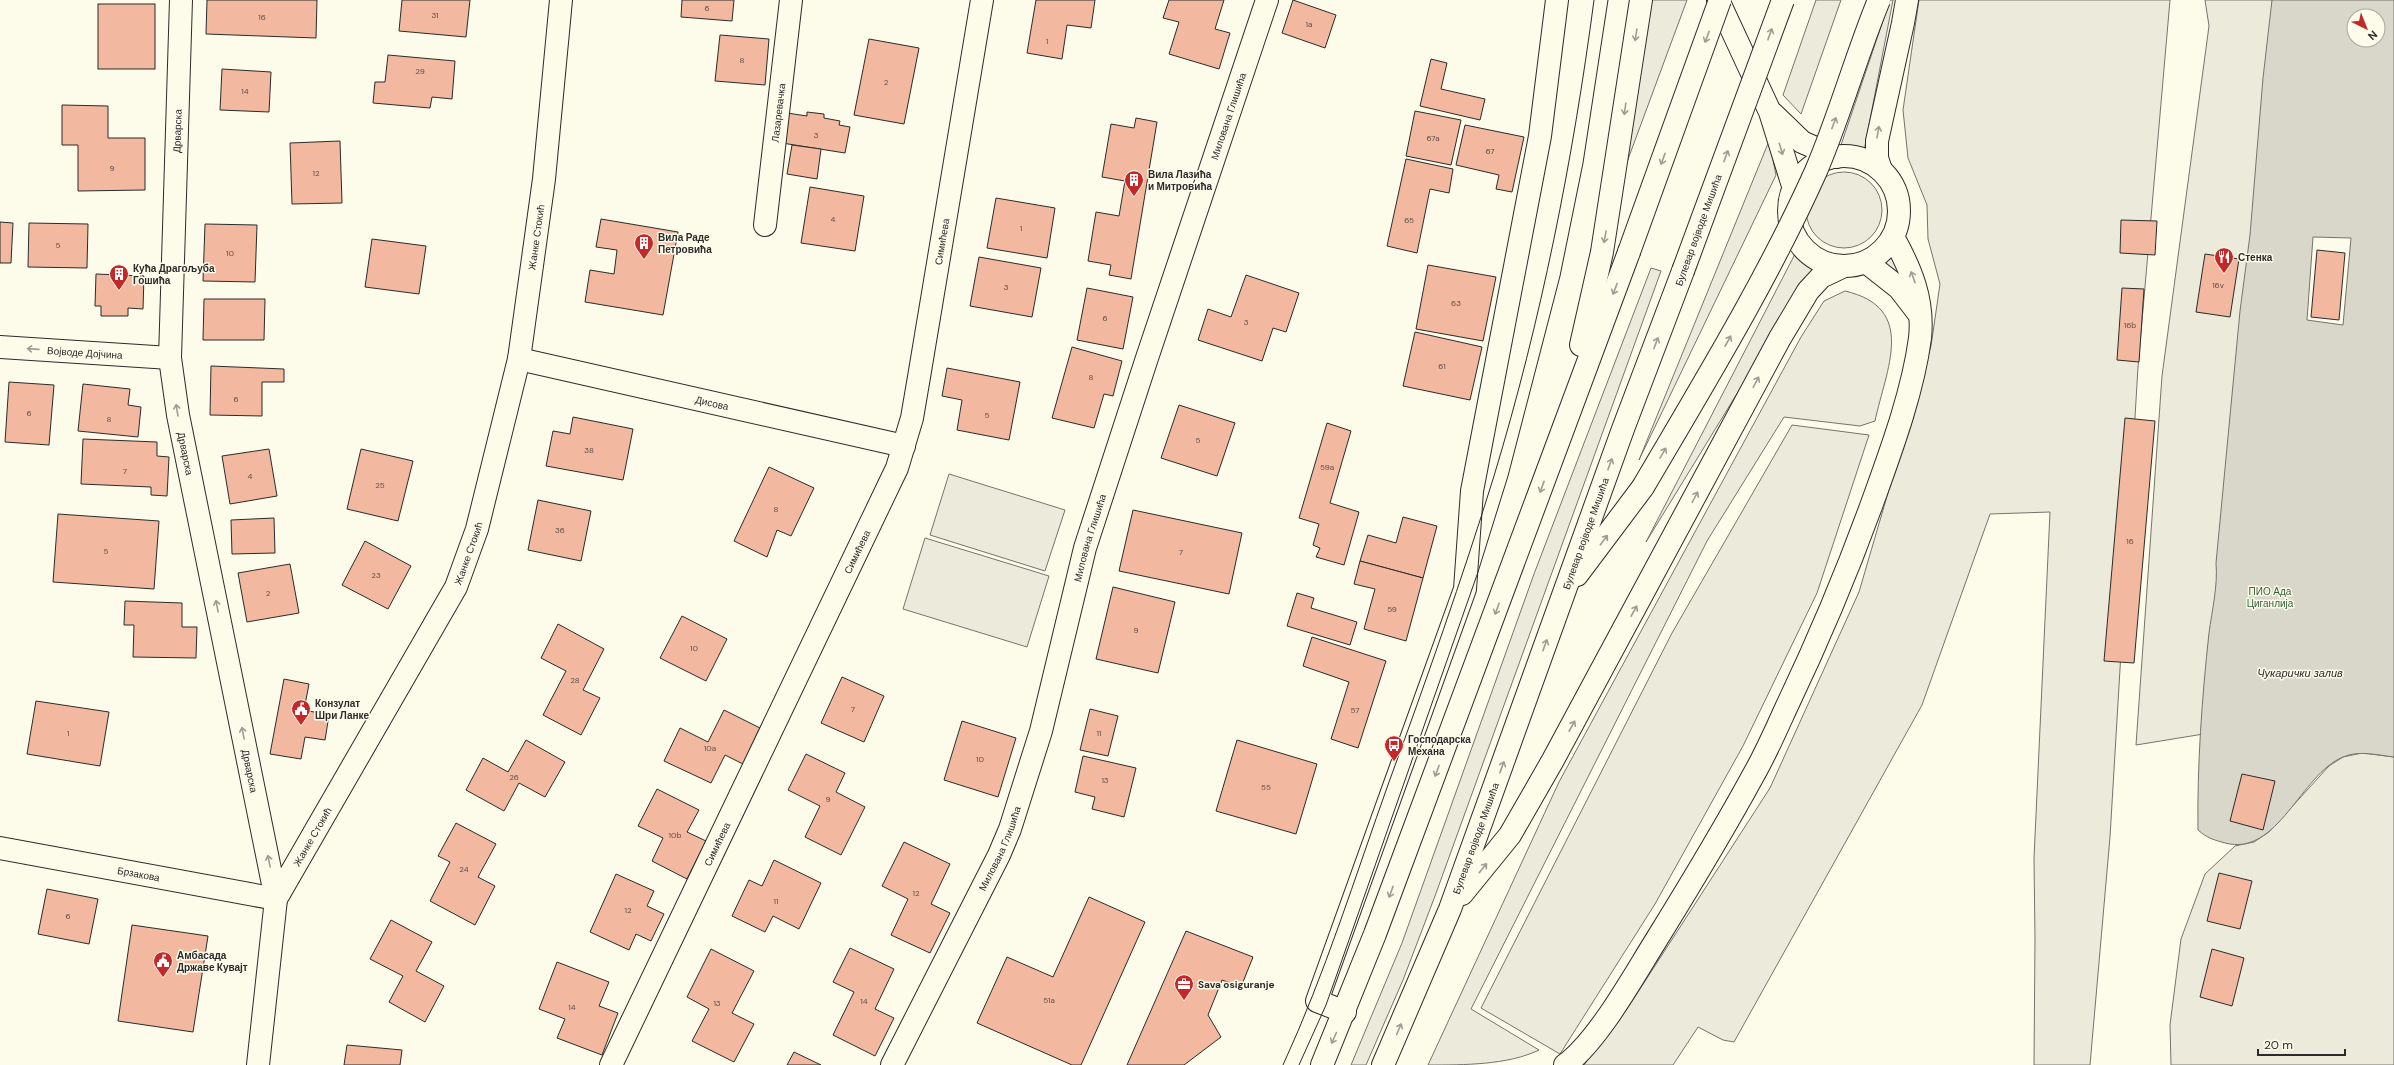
<svg xmlns="http://www.w3.org/2000/svg" width="2394" height="1065" viewBox="0 0 2394 1065" font-family="'DM Sans',sans-serif">
<rect width="100%" height="100%" fill="#fdfbea"/>
<g fill="#ecebdb" stroke="#74746e" fill-rule="evenodd">
<path d="M1649,0H1687L1627,162Z"/>
<path d="M1816,0H1841L1801,114L1783,95Z"/>
<path d="M1890,0H1893L1864,151L1841,145Z"/>
<path d="M1919,0H2170L2138,367L2110,837L2090,1065H2034L2035,938L2034,858L2050,512L1990,514L1922,705L1734,1042L1723,1040L1698,1027L1673,1065H1584L1627,1009L1770,788L1859,592L1931,346L1940,284L1928,239L1927,205L1908,158L1903,110Z"/>
<path d="M2205,0H2394V703L2136,745L2162,376L2209,26ZM2354,16H2378V40H2354Z"/>
<path d="M1769,141L1776,175L1639,460Z"/>
<circle cx="1844" cy="210" r="38"/>
<path d="M1893,246L1914,299L1874,262Z"/>
<path d="M1795,254L1814,268L1646,542Z"/>
<path d="M1651,268L1661,271L1435,896L1403,980L1366,1065H1351L1402,943L1534,574Z"/>
<path d="M1845,291C1918,308 1886,369 1875,421L1860,426L1784,417L1707,541L1471,1009L1539,1050C1508,1065 1464,1065 1428,1065L1559,782L1801,337L1824,301Z"/>
<path d="M949,474L1065,510L1045,571L930,535Z"/>
<path d="M925,538L1049,576L1027,647L903,609Z"/>
<path d="M2362,753L2394,757V1065H2171L2170,1025L2181,939L2205,874L2235,846L2254,842L2269,832L2329,766L2343,757Z"/>
</g>
<path fill="#eceadb" stroke="#74746e" d="M1792,425L1869,435L1817,593L1743,746L1655,904L1560,1054L1481,1008L1672,633Z"/>
<path fill="#d8d7c9" stroke="#74746e" fill-rule="evenodd" d="M2272,0H2394V757C2377,755 2359,750 2343,757C2301,774 2278,857 2225,843C2214,840 2207,838 2198,830C2197,766 2202,697 2209,633C2212,610 2218,586 2216,563L2240,311L2250,235L2263,78ZM2354,16H2378V40H2354Z"/>
<path fill="#fdfbea" stroke="#74746e" d="M2313,237L2351,238L2343,325L2307,320Z"/>
<g fill="#f2b8a0" stroke="#2b2b2b">
<path d="M207,0H317L316,38L206,34Z"/>
<path d="M402,0H470L466,37L399,31Z"/>
<path d="M682,0H734L732,21L681,17Z"/>
<path d="M1036,0H1095L1091,28L1067,25L1062,59L1027,53Z"/>
<path d="M1169,0H1224L1215,29L1230,33L1219,69L1169,54L1179,22L1163,18Z"/>
<path d="M1293,0L1336,15L1325,48L1282,33Z"/>
<rect x="98" y="4" width="57" height="65"/>
<path d="M720,35L769,39L765,85L715,81Z"/>
<path d="M869,39L919,48L904,124L854,115Z"/>
<path d="M388,55L455,61L452,99L432,97L430,108L373,103L375,82H385Z"/>
<path d="M1431,59L1447,63L1441,89L1485,99L1480,120L1420,106Z"/>
<path d="M222,69L271,72L269,112L220,110Z"/>
<path d="M62,105L108,106V138H145V190L78,191V145H62Z"/>
<path d="M1415,111L1461,120L1451,165L1406,156Z"/>
<path d="M807,112L824,114V118L840,121L839,125L850,127L845,153L782,143L787,113L807,116Z"/>
<path d="M1136,118L1157,122L1131,279L1109,275L1111,265L1088,261L1096,212L1119,216L1125,181L1102,177L1111,124L1134,128Z"/>
<path d="M1465,125L1524,137L1512,192L1496,189L1499,175L1456,165Z"/>
<path d="M340,141L342,203L292,204L290,143Z"/>
<path d="M792,145L821,149L817,179L787,174Z"/>
<path d="M1406,159L1453,169L1449,193L1430,189L1417,253L1387,246Z"/>
<path d="M810,187L864,196L855,251L801,243Z"/>
<path d="M996,198L1055,208L1047,258L987,248Z"/>
<path d="M601,219L678,232L663,315L585,302L590,270L614,274L617,250L596,247Z"/>
<path d="M2121,220L2157,221L2155,255L2120,253Z"/>
<path d="M0,222L13,223L11,263H0Z"/>
<path d="M29,223L88,224L87,268L28,267Z"/>
<path d="M205,224L257,225L255,282L203,281Z"/>
<path d="M372,239L426,246L419,294L365,287Z"/>
<path d="M2317,250L2345,253L2339,320L2311,317Z"/>
<path d="M2205,254L2239,259L2230,317L2196,312Z"/>
<path d="M979,257L1041,268L1032,317L970,306Z"/>
<path d="M1428,265L1496,277L1483,341L1416,329Z"/>
<path d="M96,274L144,276L143,309L128,308V316H101V306H95Z"/>
<path d="M1246,275L1299,293L1286,332L1273,328L1262,361L1198,340L1208,309L1231,317Z"/>
<path d="M1087,288L1133,297L1123,349L1077,340Z"/>
<path d="M2122,288L2144,289L2139,362L2117,360Z"/>
<path d="M204,299H265L264,340H203Z"/>
<path d="M1415,332L1482,347L1470,400L1403,386Z"/>
<path d="M1072,347L1122,361L1113,396L1104,394L1094,428L1052,418Z"/>
<path d="M211,366L284,369V382H262V416L210,415Z"/>
<path d="M947,368L1020,382L1009,440L957,430L962,400L942,396Z"/>
<path d="M9,382L54,385L49,445L5,442Z"/>
<path d="M83,384L130,389L128,405L141,407L138,437L78,431Z"/>
<path d="M1179,405L1235,423L1217,476L1161,458Z"/>
<path d="M573,417L633,429L623,480L546,466L553,431L570,434Z"/>
<path d="M2125,418L2155,421L2134,663L2104,661Z"/>
<path d="M1327,423L1351,431L1330,503L1359,512L1344,565L1316,557L1320,548L1313,545L1319,524L1299,518Z"/>
<path d="M83,439L157,442V456L169,457L167,496L151,495V487L81,484Z"/>
<path d="M269,449L277,496L230,504L222,456Z"/>
<path d="M361,449L413,461L398,521L347,509Z"/>
<path d="M769,467L814,488L791,536L777,530L767,557L734,541Z"/>
<path d="M538,500L591,511L581,561L528,550Z"/>
<path d="M1133,510L1242,533L1229,594L1119,571Z"/>
<path d="M58,514L159,521L154,589L53,582Z"/>
<path d="M1403,517L1437,526L1423,578L1360,561L1368,535L1396,543Z"/>
<path d="M274,518L275,553L232,554L231,520Z"/>
<path d="M365,541L411,566L388,609L342,585Z"/>
<path d="M1360,561L1423,578L1406,641L1364,629L1375,589L1354,584Z"/>
<path d="M290,564L299,613L247,622L238,573Z"/>
<path d="M1113,587L1175,602L1158,673L1096,659Z"/>
<path d="M1297,593L1314,598L1311,608L1357,622L1350,645L1287,626Z"/>
<path d="M125,601L182,603V627H197L196,658L133,657L134,625H124Z"/>
<path d="M682,616L727,639L706,681L660,658Z"/>
<path d="M558,624L604,649L583,690L600,698L581,735L543,715L566,671L541,658Z"/>
<path d="M1312,637L1386,661L1358,748L1331,739L1349,682L1303,666Z"/>
<path d="M842,677L884,696L864,742L821,723Z"/>
<path d="M284,679L309,684L304,710L329,715L325,740L305,737L301,759L270,754Z"/>
<path d="M36,701L109,712L100,766L27,754Z"/>
<path d="M1090,709L1118,716L1108,756L1080,750Z"/>
<path d="M724,710L760,728L743,764L725,755L711,783L664,761L680,728L708,742Z"/>
<path d="M962,721L1016,738L998,797L944,780Z"/>
<path d="M526,740L565,762L545,797L519,783L504,811L466,790L483,758L508,772Z"/>
<path d="M1237,740L1317,764L1296,834L1216,811Z"/>
<path d="M806,754L845,773L836,792L865,807L841,855L805,837L820,806L788,790Z"/>
<path d="M1083,756L1136,768L1124,817L1092,809L1095,797L1075,792Z"/>
<path d="M2242,774L2275,781L2263,830L2230,821Z"/>
<path d="M657,789L699,810L687,832L706,841L687,879L652,861L663,838L638,826Z"/>
<path d="M456,823L496,844L478,877L495,886L475,925L430,901L450,862L438,856Z"/>
<path d="M904,842L950,864L931,904L950,913L930,953L891,935L908,899L882,886Z"/>
<path d="M774,860L821,883L799,929L773,916L765,932L732,916L749,880L762,886Z"/>
<path d="M2219,873L2252,881L2240,929L2207,921Z"/>
<path d="M616,874L654,891L647,906L664,914L651,941L636,934L629,950L590,932Z"/>
<path d="M47,889L98,899L89,944L38,934Z"/>
<path d="M1089,897L1145,922L1081,1065H1072L977,1023L1007,957L1053,977Z"/>
<path d="M391,920L432,942L416,971L444,986L425,1022L389,1002L403,976L370,959Z"/>
<path d="M132,925L208,936L193,1032L118,1021Z"/>
<path d="M1186,931L1253,957L1241,987L1222,980L1208,1015L1221,1037L1184,1065H1127Z"/>
<path d="M850,948L894,969L875,1009L894,1018L875,1056L833,1035L854,992L833,982Z"/>
<path d="M711,949L754,971L732,1013L754,1024L734,1062L692,1041L709,1009L687,997Z"/>
<path d="M2212,949L2244,958L2232,1006L2200,997Z"/>
<path d="M557,962L609,982L599,1006L618,1013L602,1055L557,1038L565,1019L539,1009Z"/>
<path d="M347,1045L402,1050L400,1065H344Z"/>
<path d="M794,1052L821,1065H787Z"/>
</g>
<g fill="none" stroke-linecap="round" stroke-linejoin="round">
<g stroke="#2b2b2b" stroke-width="24">
<g id="street">
<path id="s1" d="M181,0L170,358L178,415L276,899"/>
<path d="M1718,0L1770,112L1794,189"/>
<path d="M1773,114L1802,142L1836,157"/>
<circle cx="1844" cy="211" r="55"/>
<path d="M1881,170L1877,158V141L1903,23L1907,0"/>
<path id="s2" d="M765,225L791,0"/>
<path d="M1866,262L1899,288L1919,314"/>
<path id="s3" d="M0,347L170,358"/>
<path id="s4" d="M519,359L904,446"/>
<path id="s5" d="M0,848L276,899"/>
<path d="M1345,1012L1317,1001L1465,589L1472,491L1540,136L1557,0"/>
<path id="s6" d="M258,1065L276,899L456,587L477,529L519,359L544,179L561,0"/>
<path id="s7" d="M611,1065L897,468L912,418L919,377L982,0"/>
<path id="s8" d="M892,1065L999,855L1010,829L1041,731L1085,548L1146,361L1267,0"/>
<path d="M1565,1065C1598,1041 1633,977 1655,942C1689,887 1723,831 1754,774C1766,753 1776,730 1786,708C1819,639 1848,570 1874,498C1892,448 1913,391 1920,338C1924,300 1911,269 1893,237"/>
</g>
</g>
<g stroke="#2b2b2b" stroke-width="24">
<g id="primary">
<path d="M1581,345L1602,252L1641,0"/>
<path d="M1577,575L1643,487"/>
<path d="M1462,894L1510,835L1553,760L1780,338L1808,291L1821,277L1842,267"/>
<path d="M1322,1065L1375,934L1629,252"/>
<path id="s9" d="M1383,1065L1450,909L1623,429L1683,271"/>
</g>
</g>
<use href="#street" stroke="#fdfbea" stroke-width="22"/>
<use href="#primary" stroke="#fdfbea" stroke-width="22"/>
<g stroke="#2b2b2b" stroke-width="1">
<path d="M1283,1065C1325,974 1355,877 1389,782C1426,681 1462,579 1494,476C1541,321 1573,160 1594,0"/>
<path d="M1299,1065L1326,1005L1343,957L1478,572L1508,476L1560,276L1583,163L1608,0"/>
</g>
<g stroke="#2b2b2b" stroke-width="24" stroke-linecap="butt">
<g id="primary-bridge">
<path d="M1629,252L1720,0"/>
<path d="M1683,271L1783,0"/>
<path d="M1643,487C1704,383 1767,280 1816,171C1840,115 1856,56 1879,0"/>
</g>
</g>
<use href="#primary-bridge" stroke="#fdfbea" stroke-width="22"/>
</g>
<defs><path id="oneway-shaft" d="M-6 0H5M1.5-3L5.5 0L1.5 3" fill="none" stroke-width="1.6" stroke-linecap="round" stroke-linejoin="round"/></defs>
<g stroke="#9e9d94">
<use href="#oneway-shaft" transform="translate(1770 34) rotate(-70)"/>
<use href="#oneway-shaft" transform="translate(1636 35) rotate(99)"/>
<use href="#oneway-shaft" transform="translate(1707 37) rotate(110)"/>
<use href="#oneway-shaft" transform="translate(1625 109) rotate(98)"/>
<use href="#oneway-shaft" transform="translate(1834 123) rotate(-69)"/>
<use href="#oneway-shaft" transform="translate(1878 132) rotate(-80)"/>
<use href="#oneway-shaft" transform="translate(1781 149) rotate(73)"/>
<use href="#oneway-shaft" transform="translate(1726 156) rotate(-70)"/>
<use href="#oneway-shaft" transform="translate(1663 159) rotate(110)"/>
<use href="#oneway-shaft" transform="translate(1605 237) rotate(100)"/>
<use href="#oneway-shaft" transform="translate(1913 277) rotate(-110)"/>
<use href="#oneway-shaft" transform="translate(1615 289) rotate(111)"/>
<use href="#oneway-shaft" transform="translate(1728 341) rotate(-61)"/>
<use href="#oneway-shaft" transform="translate(1656 343) rotate(-69)"/>
<use href="#oneway-shaft" transform="translate(33 349) rotate(-176)"/>
<use href="#oneway-shaft" transform="translate(1756 382) rotate(-62)"/>
<use href="#oneway-shaft" transform="translate(177 410) rotate(-99)"/>
<use href="#oneway-shaft" transform="translate(1663 453) rotate(-60)"/>
<use href="#oneway-shaft" transform="translate(1610 464) rotate(-70)"/>
<use href="#oneway-shaft" transform="translate(1542 487) rotate(110)"/>
<use href="#oneway-shaft" transform="translate(1695 497) rotate(-62)"/>
<use href="#oneway-shaft" transform="translate(1604 540) rotate(-53)"/>
<use href="#oneway-shaft" transform="translate(217 606) rotate(-101)"/>
<use href="#oneway-shaft" transform="translate(1497 609) rotate(110)"/>
<use href="#oneway-shaft" transform="translate(1634 611) rotate(-61)"/>
<use href="#oneway-shaft" transform="translate(1545 645) rotate(-70)"/>
<use href="#oneway-shaft" transform="translate(1572 726) rotate(-61)"/>
<use href="#oneway-shaft" transform="translate(243 733) rotate(-101)"/>
<use href="#oneway-shaft" transform="translate(1502 767) rotate(-70)"/>
<use href="#oneway-shaft" transform="translate(1437 771) rotate(111)"/>
<use href="#oneway-shaft" transform="translate(269 861) rotate(-101)"/>
<use href="#oneway-shaft" transform="translate(1483 868) rotate(-51)"/>
<use href="#oneway-shaft" transform="translate(1391 892) rotate(110)"/>
<use href="#oneway-shaft" transform="translate(1399 1029) rotate(-67)"/>
<use href="#oneway-shaft" transform="translate(1334 1038) rotate(114)"/>
</g>
<defs>
<g id="building-pin" transform="scale(1)"><path d="M0 17L-7.5 6A9.5 9.5 0 1 1 7.5 6Z" fill="#c62828" stroke="#fdfbea"/><path d="M-4-6H4V6H1V3H-1V6H-4ZM-2.5-4.3h1.7v1.8h-1.7ZM.8-4.3h1.7v1.8H.8ZM-2.5-1h1.7V.8h-1.7ZM.8-1h1.7V.8H.8Z" fill="#fff"/></g>
<g id="restaurant-pin" transform="scale(1)"><path d="M0 17L-7.5 6A9.5 9.5 0 1 1 7.5 6Z" fill="#c62828" stroke="#fdfbea"/><path d="M-5-6h1v4h1v-4h1v4h1v-4h1v5L-1.5 .5V6h-2V.5L-5-1ZM5-6V6H3V1.5H1.5Q1.5-4 5-6Z" fill="#fff"/></g>
<g id="civic-pin" transform="scale(1)"><path d="M0 17L-7.5 6A9.5 9.5 0 1 1 7.5 6Z" fill="#c62828" stroke="#fdfbea"/><path d="M-.6-6.5H3V-4.5H.6V-3L4-1V1h2V6H-6V1h2V-1L-.6-3ZM-1.2 2.5V6h2.4V2.5Z" fill="#fff"/></g>
<g id="bus-pin" transform="scale(1)"><path d="M0 17L-7.5 6A9.5 9.5 0 1 1 7.5 6Z" fill="#c62828" stroke="#fdfbea"/><path d="M-5-6H5V4H4V6H2V4H-2V6H-4V4H-5ZM-3.5-4V0h7V-4ZM-3.5 1.2v1.5H-2V1.2ZM2 1.2v1.5H3.5V1.2Z" fill="#fff"/></g>
<g id="office-pin" transform="scale(1)"><path d="M0 17L-7.5 6A9.5 9.5 0 1 1 7.5 6Z" fill="#c62828" stroke="#fdfbea"/><path d="M-6-3h4V-5.5h4V-3h4V5H-6ZM-1-4.5V-3h2v-1.5ZM-6 0V1H6V0Z" fill="#fff"/></g>
</defs>
<g fill-rule="evenodd">
<use href="#building-pin" x="1134" y="180"/>
<use href="#building-pin" x="644" y="243"/>
<use href="#restaurant-pin" x="2224" y="257"/>
<use href="#building-pin" x="119" y="274"/>
<use href="#civic-pin" x="301" y="709"/>
<use href="#bus-pin" x="1394" y="745"/>
<use href="#civic-pin" x="163" y="961"/>
<use href="#office-pin" x="1184" y="984"/>
</g>
<g text-anchor="middle" stroke-width="3" stroke-linejoin="round" paint-order="stroke">
<g font-size="8" fill="#5d4e48">
<text x="707" y="11">6</text>
<text x="435" y="18">31</text>
<text x="262" y="20">16</text>
<text x="1309" y="27">1a</text>
<text x="1047" y="44">1</text>
<text x="742" y="63">8</text>
<text x="420" y="74">29</text>
<text x="886" y="85">2</text>
<text x="245" y="94">14</text>
<text x="816" y="138">3</text>
<text x="1433" y="141">67a</text>
<text x="1490" y="154">67</text>
<text x="112" y="171">9</text>
<text x="316" y="176">12</text>
<text x="833" y="222">4</text>
<text x="1409" y="223">65</text>
<text x="1021" y="231">1</text>
<text x="58" y="248">5</text>
<text x="230" y="256">10</text>
<text x="2218" y="288">16v</text>
<text x="1006" y="290">3</text>
<text x="1456" y="306">63</text>
<text x="1105" y="321">6</text>
<text x="1246" y="325">3</text>
<text x="2130" y="328">16b</text>
<text x="1442" y="369">61</text>
<text x="1091" y="380">8</text>
<text x="236" y="402">6</text>
<text x="29" y="416">6</text>
<text x="987" y="418">5</text>
<text x="109" y="422">8</text>
<text x="1198" y="443">5</text>
<text x="589" y="453">38</text>
<text x="1327" y="470">59a</text>
<text x="125" y="474">7</text>
<text x="250" y="479">4</text>
<text x="380" y="488">25</text>
<text x="776" y="512">8</text>
<text x="560" y="533">36</text>
<text x="2130" y="544">16</text>
<text x="106" y="554">5</text>
<text x="1181" y="555">7</text>
<text x="376" y="578">23</text>
<text x="268" y="596">2</text>
<text x="1392" y="612">59</text>
<text x="1136" y="633">9</text>
<text x="694" y="651">10</text>
<text x="575" y="683">28</text>
<text x="853" y="712">7</text>
<text x="1355" y="713">57</text>
<text x="68" y="736">1</text>
<text x="1099" y="736">11</text>
<text x="710" y="751">10a</text>
<text x="980" y="762">10</text>
<text x="514" y="780">26</text>
<text x="1105" y="783">13</text>
<text x="1266" y="790">55</text>
<text x="828" y="802">9</text>
<text x="675" y="838">10b</text>
<text x="464" y="872">24</text>
<text x="916" y="896">12</text>
<text x="776" y="904">11</text>
<text x="628" y="913">12</text>
<text x="68" y="919">6</text>
<text x="1049" y="1003">51a</text>
<text x="864" y="1004">14</text>
<text x="717" y="1006">13</text>
<text x="572" y="1010">14</text>
</g>
<g font-size="10" fill="#2b2b2b" stroke="#fdfbea">
<text dy="4" stroke="none"><textPath href="#s2" startOffset="113">Лазаревачка</textPath></text>
<text dy="4" stroke="none"><textPath href="#s8" startOffset="1010">Милована Глишића</textPath></text>
<text transform="translate(177 131) rotate(-88)" y="4">Дрварска</text>
<text transform="translate(1698 230) rotate(-70)" y="4">Булевар војводе Мишића</text>
<text dy="4" stroke="none"><textPath href="#s6" startOffset="887">Жанке Стокић</textPath></text>
<text dy="4" stroke="none"><textPath href="#s7" startOffset="893">Симићева</textPath></text>
<text dy="4" stroke="none"><textPath href="#s3" startOffset="85">Војводе Дојчина</textPath></text>
<text dy="4" stroke="none"><textPath href="#s4" startOffset="198">Дисова</textPath></text>
<text dy="4" stroke="none"><textPath href="#s1" startOffset="455">Дрварска</textPath></text>
<text dy="4" stroke="none"><textPath href="#s9" startOffset="569">Булевар војводе Мишића</textPath></text>
<text dy="4" stroke="none"><textPath href="#s8" startOffset="566">Милована Глишића</textPath></text>
<text dy="4" stroke="none"><textPath href="#s7" startOffset="569">Симићева</textPath></text>
<text dy="4" stroke="none"><textPath href="#s6" startOffset="563">Жанке Стокић</textPath></text>
<text dy="4" stroke="none"><textPath href="#s1" startOffset="779">Дрварска</textPath></text>
<text dy="4" stroke="none"><textPath href="#s6" startOffset="239">Жанке Стокић</textPath></text>
<text dy="4" stroke="none"><textPath href="#s9" startOffset="245">Булевар војводе Мишића</textPath></text>
<text dy="4" stroke="none"><textPath href="#s7" startOffset="245">Симићева</textPath></text>
<text dy="4" stroke="none"><textPath href="#s8" startOffset="242">Милована Глишића</textPath></text>
<text dy="4" stroke="none"><textPath href="#s5" startOffset="141">Брзакова</textPath></text>
</g>
<g font-size="10" font-weight="bold" fill="#2b2b2b" stroke="#fdfbea" text-anchor="start">
<text x="1148" y="178">Вила Лазића<tspan x="1148" dy="12">и Митровића</tspan></text>
<text x="658" y="241">Вила Раде<tspan x="658" dy="12">Петровића</tspan></text>
<text x="2238" y="261">Стенка</text>
<text x="133" y="272">Кућа Драгољуба<tspan x="133" dy="12">Гошића</tspan></text>
<text x="315" y="707">Конзулат<tspan x="315" dy="12">Шри Ланке</tspan></text>
<text x="1408" y="743">Господарска<tspan x="1408" dy="12">Механа</tspan></text>
<text x="177" y="959">Амбасада<tspan x="177" dy="12">Државе Кувајт</tspan></text>
<text x="1198" y="988">Sava osiguranje</text>
</g>
<g font-size="10" fill="#34623c" stroke="#fdfbea">
<text x="2270" y="595">ПИО Ада<tspan x="2270" dy="12">Циганлија</tspan></text>
</g>
<g font-size="11" font-style="italic" fill="#2b2b2b" stroke="#fdfbea">
<text x="2300" y="677">Чукарички залив</text>
</g>
</g>
<g transform="translate(2366 28) rotate(137)"><circle r="19" fill="#fdfbea" stroke="#a9a89e"/>
<path d="M0-3L7 15L0 10L-7 15Z" fill="#c62828"/>
<text y="-6" font-size="11" font-weight="bold" text-anchor="middle" fill="#2b2b2b">N</text>
</g>
<path d="M2258 1049v6h87v-6" fill="none" stroke="#2b2b2b" stroke-width="2"/>
<text x="2264" y="1049" font-size="12" fill="#2b2b2b" stroke="#fdfbea" stroke-width="3" paint-order="stroke">20 m</text>
</svg>
